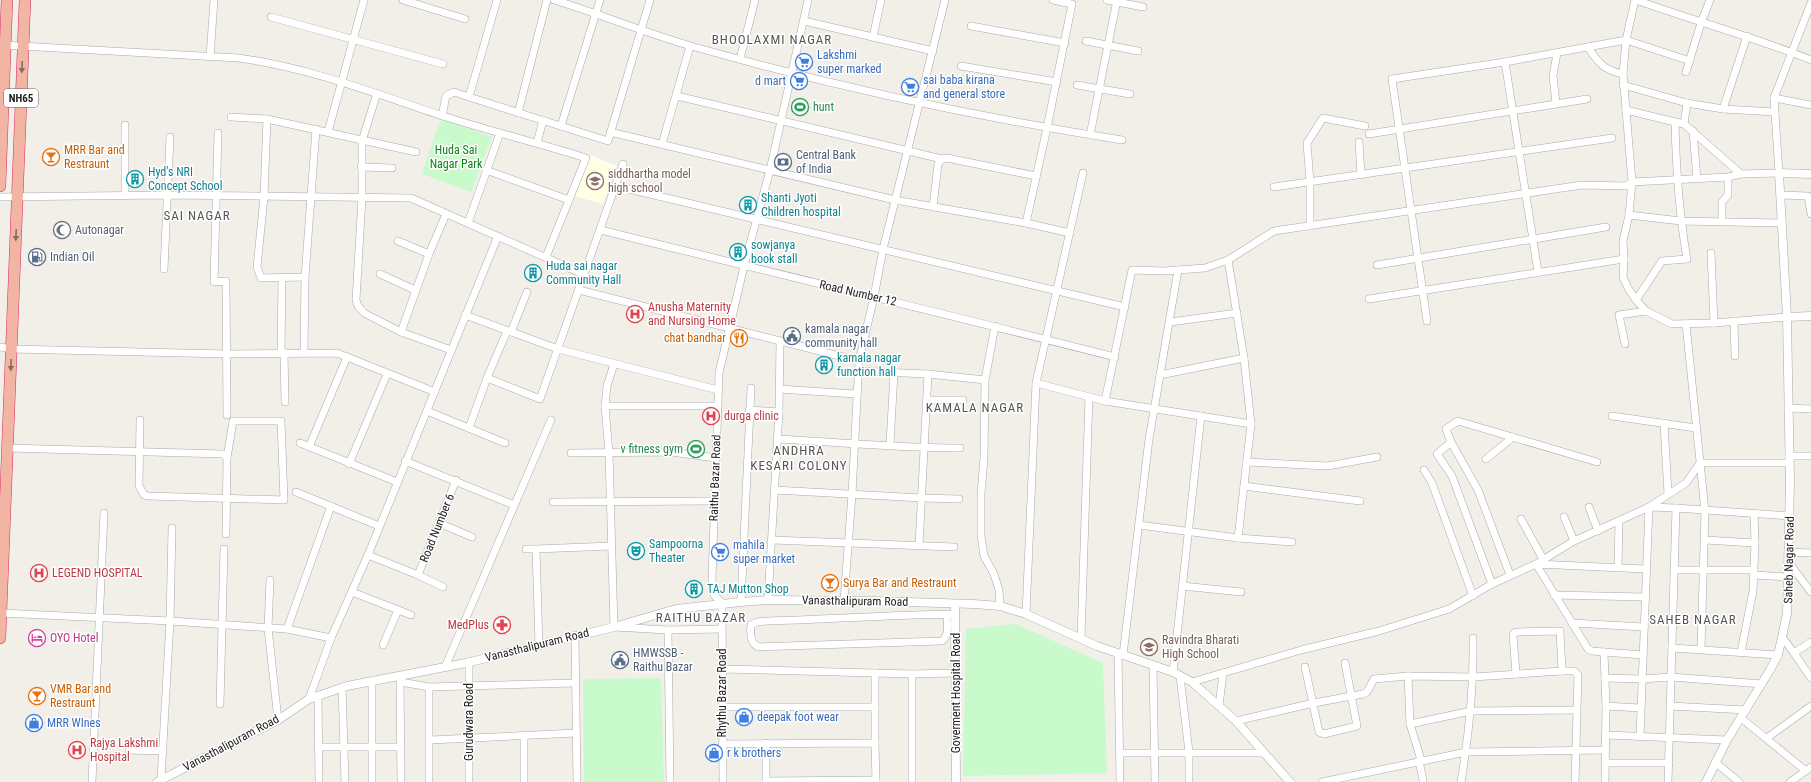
<svg xmlns="http://www.w3.org/2000/svg" width="1811" height="782" viewBox="0 0 1811 782" font-family="'Roboto Condensed',sans-serif">
<rect width="100%" height="100%" fill="#f2efe9"/>
<path fill="#ffffe5" d="M588,154L617,166L603,204L574,196Z"/>
<g fill="#c8facc">
<path d="M441,118L492,137L471,192L422,174Z"/>
<path d="M1016,624L1103,663L1107,773L963,776L966,629Z"/>
<path d="M661,678L664,782H584L583,679Z"/>
</g>
<g fill="none" stroke-linecap="round" stroke-linejoin="round">
<g stroke="#a9a9a9" stroke-width="8">
<g id="minor">
<path d="M403,0L465,19"/>
<path d="M497,0L469,97L608,141L650,0"/>
<path d="M554,0C600,14 645,33 691,46C832,86 977,117 1122,140"/>
<path d="M1107,0L1143,7"/>
<path d="M1636,0C1694,21 1754,37 1811,60"/>
<path d="M271,17L443,64"/>
<path d="M804,21L873,37L881,0"/>
<path d="M971,26L1065,43"/>
<path d="M873,37L933,51"/>
<path d="M1086,41L1138,51"/>
<path d="M2,45L238,58C308,67 376,94 443,116C490,131 538,143 586,158L546,257"/>
<path d="M1588,47C1599,64 1604,70 1623,74"/>
<path d="M210,57L214,0"/>
<path d="M740,59L755,0"/>
<path d="M1505,62L1538,272"/>
<path d="M961,66L1057,82"/>
<path d="M1686,72L1701,23L1710,0"/>
<path d="M1077,85L1130,94"/>
<path d="M1623,85L1687,103L1723,109L1775,112"/>
<path d="M377,93L362,141V198L356,300L358,306L364,313L401,332L451,350"/>
<path d="M677,96L942,159"/>
<path d="M1774,98L1811,105"/>
<path d="M1556,103L1553,76L1557,53"/>
<path d="M1723,109L1747,36"/>
<path d="M1626,110L1675,122"/>
<path d="M518,113L547,0"/>
<path d="M442,116L446,96L454,92L469,97"/>
<path d="M231,117L267,119L416,152"/>
<path d="M267,119L264,197L257,267L261,278L305,277"/>
<path d="M1684,124L1741,174"/>
<path d="M125,125V195"/>
<path d="M561,126L600,0"/>
<path d="M1693,131L1697,179"/>
<path d="M328,132L364,0"/>
<path d="M610,132L895,200L1026,223L1070,233"/>
<path d="M218,133L214,282L226,281L227,415"/>
<path d="M1369,134L1587,99"/>
<path d="M1090,135L1117,0"/>
<path d="M1359,142L1361,175"/>
<path d="M537,143L543,120"/>
<path d="M662,144L690,46"/>
<path d="M361,167L392,168"/>
<path d="M486,170L569,200"/>
<path d="M616,186L1125,307"/>
<path d="M1274,187L1612,138"/>
<path d="M1780,195L1808,196L1811,214"/>
<path d="M0,197L167,195L411,198L585,275"/>
<path d="M933,207L938,164L942,159L947,158L1036,176"/>
<path d="M1629,215L1681,221L1782,223"/>
<path d="M1722,222V202L1728,195V177"/>
<path d="M468,223L500,133"/>
<path d="M1026,223L1047,128L1072,4L1053,0"/>
<path d="M1310,226V182L1307,143L1323,118L1365,126"/>
<path d="M601,230C772,273 944,313 1115,357"/>
<path d="M398,241L429,254"/>
<path d="M1711,253L1714,323"/>
<path d="M1624,259L1623,277L1628,288L1636,300L1646,311L1672,324L1714,323L1787,317"/>
<path d="M1228,260L1244,358L1251,424L1238,538"/>
<path d="M1377,265L1606,227"/>
<path d="M164,269L170,137"/>
<path d="M380,274L415,290"/>
<path d="M579,290L859,361"/>
<path d="M1369,299L1624,259L1623,241L1629,215L1632,182L1623,74L1626,40L1635,0"/>
<path d="M1636,300L1662,261L1687,259C1679,213 1676,168 1675,122L1684,124L1687,103"/>
<path d="M465,315L558,349L718,390"/>
<path d="M1427,321L1392,79L1505,62L1626,40L1690,61"/>
<path d="M1734,321L1735,356"/>
<path d="M1170,322L1237,313"/>
<path d="M1686,324L1705,511L1701,649"/>
<path d="M995,326L985,380L984,458L981,494V536L984,556L994,574L999,590L1000,606"/>
<path d="M401,332L429,254L446,214"/>
<path d="M511,332L527,292"/>
<path d="M1625,344L1619,315L1646,311"/>
<path d="M0,347L12,349L227,354L337,353L435,392"/>
<path d="M281,352L282,278"/>
<path d="M284,352L285,402"/>
<path d="M304,353L305,277L316,129"/>
<path d="M614,364L607,386L605,406L609,453L614,627L668,630L722,629"/>
<path d="M858,371L928,374L985,380"/>
<path d="M1160,375L1244,358"/>
<path d="M487,378L540,399L623,164"/>
<path d="M1036,383L1105,401L1251,424"/>
<path d="M779,389L856,394"/>
<path d="M927,400H963"/>
<path d="M1105,401L1132,270L1164,271L1205,268L1228,260L1274,231L1582,185L1626,186L1632,182L1728,177L1741,174L1779,173L1774,98L1811,3"/>
<path d="M605,406H717"/>
<path d="M1788,408L1811,409"/>
<path d="M749,410L779,412"/>
<path d="M427,411L505,443"/>
<path d="M1612,416L1696,428"/>
<path d="M140,420L139,486L144,495L148,496L284,500L281,421H233L227,458L226,534"/>
<path d="M1664,423L1668,494"/>
<path d="M469,428L487,378L507,331"/>
<path d="M777,439C838,442 899,448 960,448"/>
<path d="M1451,442L1437,454L1452,476L1492,584"/>
<path d="M300,443L397,482"/>
<path d="M890,444L894,373"/>
<path d="M309,447L347,357"/>
<path d="M8,448L223,454L227,458"/>
<path d="M571,453L671,452L716,458"/>
<path d="M1789,456H1811"/>
<path d="M1486,459L1513,437"/>
<path d="M405,461L514,505"/>
<path d="M1247,462L1328,466L1377,457"/>
<path d="M349,464L387,374"/>
<path d="M1424,470L1432,483L1473,596"/>
<path d="M1244,486L1360,501"/>
<path d="M774,490L922,498L959,499"/>
<path d="M296,492L379,526"/>
<path d="M553,502L714,501"/>
<path d="M1589,507L1598,531"/>
<path d="M1564,517L1574,541"/>
<path d="M1521,519L1543,559"/>
<path d="M439,523L472,537"/>
<path d="M1139,525L1238,538L1292,542"/>
<path d="M772,540L954,547"/>
<path d="M1705,540L1755,543"/>
<path d="M919,545L928,374"/>
<path d="M526,549H536"/>
<path d="M1789,552L1811,553"/>
<path d="M368,555L418,575L443,587"/>
<path d="M1789,563L1811,592"/>
<path d="M1618,568L1619,521"/>
<path d="M1674,570H1754"/>
<path d="M418,575L456,480"/>
<path d="M1510,575L1478,490L1451,442L1446,429L1458,421L1597,462"/>
<path d="M1754,575L1788,577"/>
<path d="M270,580L268,628L278,720"/>
<path d="M1182,586L1241,592"/>
<path d="M352,592L411,615"/>
<path d="M1554,595L1644,597"/>
<path d="M768,600L779,412L780,342"/>
<path d="M844,601L852,494L859,361L874,297L883,249L945,0"/>
<path d="M741,602L751,388"/>
<path d="M1,613L170,621L287,629L331,638"/>
<path d="M947,614C947,624 950,635 942,641L758,647C750,643 750,633 751,625L757,622L767,621C830,619 892,615 955,614"/>
<path d="M1026,614L1036,383L1083,173"/>
<path d="M1572,623L1644,627"/>
<path d="M287,629L331,506"/>
<path d="M668,630L670,782"/>
<path d="M575,635L577,782"/>
<path d="M1782,637L1794,653L1811,642"/>
<path d="M1081,638L1089,397"/>
<path d="M383,645L398,610"/>
<path d="M539,645L536,549L611,546"/>
<path d="M1672,648L1778,655"/>
<path d="M1604,652L1643,655"/>
<path d="M1741,652L1753,591L1755,543L1754,514"/>
<path d="M1118,653L1120,782"/>
<path d="M1794,653L1811,678"/>
<path d="M1123,655L1149,439L1178,270"/>
<path d="M1153,665L1155,782"/>
<path d="M445,667L551,420"/>
<path d="M1305,667L1319,732L1324,734L1357,726L1345,663"/>
<path d="M722,669L912,674L955,673"/>
<path d="M1173,672L1201,416"/>
<path d="M912,674V782"/>
<path d="M1516,674L1513,635L1514,633L1518,632L1560,631L1562,671"/>
<path d="M1180,676L1189,752V782"/>
<path d="M1408,676L1410,724L1421,760"/>
<path d="M400,678L401,782"/>
<path d="M1605,678L1642,679L1671,677L1762,684"/>
<path d="M372,681V782"/>
<path d="M401,682L429,687L575,683"/>
<path d="M1192,682L1301,650L1379,631L1449,609L1492,584L1536,564L1574,541L1649,507L1676,508"/>
<path d="M342,687L345,782"/>
<path d="M429,687V782"/>
<path d="M318,695L319,782"/>
<path d="M309,699L331,638L368,555L498,236"/>
<path d="M220,704L224,549"/>
<path d="M1219,706L1223,673"/>
<path d="M1606,706L1640,708"/>
<path d="M1670,706L1746,710"/>
<path d="M722,707H875V673"/>
<path d="M875,707V743"/>
<path d="M1741,718L1806,771"/>
<path d="M1236,721L1314,703L1363,694L1367,692L1374,679L1408,676L1474,677L1562,671H1574L1578,675L1575,782"/>
<path d="M1410,724L1471,711L1576,710"/>
<path d="M1605,735L1727,740"/>
<path d="M524,736V782"/>
<path d="M1640,736L1649,507L1686,483L1700,463H1789"/>
<path d="M1767,738L1811,706"/>
<path d="M430,740L576,733"/>
<path d="M766,743V782"/>
<path d="M722,744L875,743L876,782"/>
<path d="M318,747H401"/>
<path d="M129,750L163,751"/>
<path d="M1120,753H1264"/>
<path d="M1419,761L1423,780"/>
<path d="M1715,762L1739,782"/>
<path d="M1605,763H1669"/>
<path d="M161,779L170,621L172,528"/>
<path d="M766,781L876,780"/>
<path d="M92,782L104,513"/>
<path d="M469,782V662"/>
<path d="M723,782L722,603L714,595L712,580L719,373L744,266L770,170L808,0"/>
<path d="M1322,782L1466,752L1605,750"/>
<path d="M1461,782C1469,734 1474,687 1473,638"/>
<path d="M1605,782L1606,706L1604,652L1592,651L1588,649L1536,564L1645,569"/>
<path d="M1668,782L1676,508L1790,516"/>
<path d="M1790,782L1811,767"/>
</g>
</g>
<g stroke="#a9a9a9" stroke-width="9">
<g id="tertiary">
<path d="M1787,317L1811,316"/>
<path d="M955,604L956,782"/>
<path d="M157,782L278,720L309,699L347,686L466,663L614,627L676,609L741,602L768,600L873,601L974,604L1000,606L1026,614L1097,646L1173,672L1192,682L1236,721L1290,782"/>
<path d="M1706,782L1727,740L1770,670L1778,655L1787,614L1790,482L1787,317L1779,173L1811,174"/>
</g>
</g>
<g stroke="#dc2a67" stroke-width="12">
<g id="trunk">
<path d="M0,186L7,0"/>
<path d="M0,638L25,0"/>
</g>
</g>
<use href="#minor" stroke="#fff" stroke-width="7"/>
<use href="#tertiary" stroke="#fff" stroke-width="8"/>
<use href="#trunk" stroke="#f2b4a3" stroke-width="11"/>
</g>
<defs><path id="oneway-solid" d="M-6-.8H1V-3.2L6.5 0L1 3.2V.8H-6Z"/></defs>
<g fill="#8a6b62">
<use href="#oneway-solid" transform="translate(22 67) rotate(92)"/>
<use href="#oneway-solid" transform="translate(16 235) rotate(92)"/>
<use href="#oneway-solid" transform="translate(11 365) rotate(92)"/>
</g>
<defs>
<g id="supermarket-ring" transform="scale(0.9)"><circle r="9.5" fill="#fff" stroke="#3f7fe0" stroke-width="1.5"/><path d="M-6-5.5h2.5l.6 2H6L4.5 2H-2.5L-4.4-4H-6ZM-1.5 3.2a1.3 1.3 0 1 0 .1 0ZM3 3.2a1.3 1.3 0 1 0 .1 0Z" fill="#3f7fe0"/></g>
<g id="stadium-ring" transform="scale(0.9)"><circle r="9.5" fill="#fff" stroke="#2e9e5b" stroke-width="1.5"/><path d="M0-5a6.5 5 0 1 0 0 10a6.5 5 0 1 0 0-10ZM-3.5-1.8h7v3.6h-7Z" fill="#2e9e5b"/></g>
<g id="bar-ring" transform="scale(0.9)"><circle r="9.5" fill="#fff" stroke="#e8710a" stroke-width="1.5"/><path d="M-6-5H6L.8 .8V4.5H3.5V6h-7V4.5H-.8V.8Z" fill="#e8710a"/></g>
<g id="bank-ring" transform="scale(0.9)"><circle r="9.5" fill="#fff" stroke="#5c6f8a" stroke-width="1.5"/><path d="M-6-4H6V4H-6ZM0-2.3a2.3 2.3 0 1 0 0 4.6a2.3 2.3 0 1 0 0-4.6Z" fill="#5c6f8a"/></g>
<g id="building-ring" transform="scale(0.9)"><circle r="9.5" fill="#fff" stroke="#0f9aa8" stroke-width="1.5"/><path d="M-4-6H4V6H1V3H-1V6H-4ZM-2.5-4.3h1.7v1.8h-1.7ZM.8-4.3h1.7v1.8H.8ZM-2.5-1h1.7V.8h-1.7ZM.8-1h1.7V.8H.8Z" fill="#0f9aa8"/></g>
<g id="school-ring" transform="scale(0.9)"><circle r="9.5" fill="#fff" stroke="#8d6e63" stroke-width="1.5"/><path d="M0-5L7-2L0 1L-7-2ZM-4 1L0 2.5L4 1V4Q0 6-4 4Z" fill="#8d6e63"/></g>
<g id="mosque-ring" transform="scale(0.9)"><circle r="9.5" fill="#fff" stroke="#6b7280" stroke-width="1.5"/><path d="M3.5-4.9A6 6 0 1 0 3.5 4.9A5 5 0 1 1 3.5-4.9Z" fill="#6b7280"/></g>
<g id="fuel-ring" transform="scale(0.9)"><circle r="9.5" fill="#fff" stroke="#5c6f8a" stroke-width="1.5"/><path d="M-5.5-6h7V0h2V4h1.3V-2.5L3-4.5l.8-.8L6-3V5H2.5V1h-1V6h-7ZM-4.2-4.7v3.2H.2V-4.7Z" fill="#5c6f8a"/></g>
<g id="hospital-ring" transform="scale(0.9)"><circle r="9.5" fill="#fff" stroke="#e0444e" stroke-width="1.5"/><path d="M-5-5h3v3.5h4V-5h3V5h-3V1.5h-4V5h-3Z" fill="#e0444e"/></g>
<g id="civic-ring" transform="scale(0.9)"><circle r="9.5" fill="#fff" stroke="#5c6f8a" stroke-width="1.5"/><path d="M-.6-6.5H3V-4.5H.6V-3L4-1V1h2V6H-6V1h2V-1L-.6-3ZM-1.2 2.5V6h2.4V2.5Z" fill="#5c6f8a"/></g>
<g id="restaurant-ring" transform="scale(0.9)"><circle r="9.5" fill="#fff" stroke="#e8710a" stroke-width="1.5"/><path d="M-5-6h1v4h1v-4h1v4h1v-4h1v5L-1.5 .5V6h-2V.5L-5-1ZM5-6V6H3V1.5H1.5Q1.5-4 5-6Z" fill="#e8710a"/></g>
<g id="theatre-ring" transform="scale(0.9)"><circle r="9.5" fill="#fff" stroke="#0f9aa8" stroke-width="1.5"/><path d="M-5-5.5Q0-4 5-5.5V0Q5 5 0 6Q-5 5-5 0ZM-3.3-2.5H-1v1.5H-3.3ZM1-2.5H3.3v1.5H1ZM-2.8 1Q0 5.5 2.8 1Z" fill="#0f9aa8"/></g>
<g id="pharmacy-ring" transform="scale(0.9)"><circle r="9.5" fill="#fff" stroke="#e0444e" stroke-width="1.5"/><path d="M-2-6h4v4h4v4h-4v4h-4v-4h-4v-4h4Z" fill="#e0444e"/></g>
<g id="hotel-ring" transform="scale(0.9)"><circle r="9.5" fill="#fff" stroke="#d1479c" stroke-width="1.5"/><path d="M-6-4.5h1.5V1H6V5H4.5V3h-9V5H-6ZM-4 0a1.8 1.8 0 1 1 3.6 0ZM.5 0V-2.5h3Q6-2.5 6 0Z" fill="#d1479c"/></g>
<g id="shop-ring" transform="scale(0.9)"><circle r="9.5" fill="#fff" stroke="#3f7fe0" stroke-width="1.5"/><path d="M-5-2.5h2.3a2.7 3.5 0 0 1 5.4 0H5L5.5 6h-11ZM-1.5-2.5h3a1.5 2.3 0 0 0-3 0Z" fill="#3f7fe0"/></g>
</defs>
<g fill-rule="evenodd">
<use href="#supermarket-ring" x="804" y="62"/>
<use href="#supermarket-ring" x="799" y="81"/>
<use href="#supermarket-ring" x="910" y="87"/>
<use href="#stadium-ring" x="800" y="107"/>
<use href="#bar-ring" x="51" y="157"/>
<use href="#bank-ring" x="783" y="162"/>
<use href="#building-ring" x="135" y="179"/>
<use href="#school-ring" x="595" y="181"/>
<use href="#building-ring" x="748" y="205"/>
<use href="#mosque-ring" x="62" y="230"/>
<use href="#building-ring" x="738" y="252"/>
<use href="#fuel-ring" x="37" y="257"/>
<use href="#building-ring" x="533" y="273"/>
<use href="#hospital-ring" x="635" y="314"/>
<use href="#civic-ring" x="792" y="336"/>
<use href="#restaurant-ring" x="739" y="338"/>
<use href="#building-ring" x="824" y="365"/>
<use href="#hospital-ring" x="711" y="416"/>
<use href="#stadium-ring" x="696" y="449"/>
<use href="#theatre-ring" x="636" y="551"/>
<use href="#supermarket-ring" x="720" y="552"/>
<use href="#hospital-ring" x="39" y="573"/>
<use href="#bar-ring" x="830" y="583"/>
<use href="#building-ring" x="694" y="589"/>
<use href="#pharmacy-ring" x="502" y="625"/>
<use href="#hotel-ring" x="37" y="638"/>
<use href="#school-ring" x="1149" y="647"/>
<use href="#civic-ring" x="620" y="660"/>
<use href="#bar-ring" x="37" y="696"/>
<use href="#shop-ring" x="744" y="717"/>
<use href="#shop-ring" x="34" y="723"/>
<use href="#hospital-ring" x="77" y="750"/>
<use href="#shop-ring" x="714" y="753"/>
</g>
<g text-anchor="middle" stroke-width="3" stroke-linejoin="round" paint-order="stroke">
<rect fill="#fff" stroke="#646464" stroke-width="1" x="4" y="89" width="34" height="18" rx="3"/>
<g font-size="11" font-weight="bold" fill="#222">
<text x="21" y="102">NH65</text>
</g>
<g font-size="12" fill="#366cbe" stroke="#fff" text-anchor="start">
<text x="817" y="59">Lakshmi<tspan x="817" dy="14">super marked</tspan></text>
<text x="923" y="84">sai baba kirana<tspan x="923" dy="14">and general store</tspan></text>
<text x="786" y="85" text-anchor="end">d mart</text>
<text x="733" y="549">mahila<tspan x="733" dy="14">super market</tspan></text>
<text x="757" y="721">deepak foot wear</text>
<text x="47" y="727">MRR WInes</text>
<text x="727" y="757">r k brothers</text>
</g>
<g font-size="12" fill="#27864d" stroke="#fff" text-anchor="start">
<text x="813" y="111">hunt</text>
<text x="683" y="453" text-anchor="end">v fitness gym</text>
</g>
<g font-size="12" fill="#c56008" stroke="#fff" text-anchor="start">
<text x="64" y="154">MRR Bar and<tspan x="64" dy="14">Restraunt</tspan></text>
<text x="726" y="342" text-anchor="end">chat bandhar</text>
<text x="843" y="587">Surya Bar and Restraunt</text>
<text x="50" y="693">VMR Bar and<tspan x="50" dy="14">Restraunt</tspan></text>
</g>
<g font-size="12" fill="#0c8416" stroke="#fff">
<text x="456" y="154">Huda Sai<tspan x="456" dy="14">Nagar Park</tspan></text>
</g>
<g font-size="12" fill="#4e5e75" stroke="#fff" text-anchor="start">
<text x="796" y="159">Central Bank<tspan x="796" dy="14">of India</tspan></text>
<text x="50" y="261">Indian Oil</text>
<text x="805" y="333">kamala nagar<tspan x="805" dy="14">community hall</tspan></text>
<text x="633" y="657">HMWSSB -<tspan x="633" dy="14">Raithu Bazar</tspan></text>
</g>
<g font-size="12" fill="#0d838f" stroke="#fff" text-anchor="start">
<text x="148" y="176">Hyd's NRI<tspan x="148" dy="14">Concept School</tspan></text>
<text x="761" y="202">Shanti Jyoti<tspan x="761" dy="14">Children hospital</tspan></text>
<text x="751" y="249">sowjanya<tspan x="751" dy="14">book stall</tspan></text>
<text x="546" y="270">Huda sai nagar<tspan x="546" dy="14">Community Hall</tspan></text>
<text x="837" y="362">kamala nagar<tspan x="837" dy="14">function hall</tspan></text>
<text x="649" y="548">Sampoorna<tspan x="649" dy="14">Theater</tspan></text>
<text x="707" y="593">TAJ Mutton Shop</text>
</g>
<g font-size="12" fill="#785e54" stroke="#fff" text-anchor="start">
<text x="608" y="178">siddhartha model<tspan x="608" dy="14">high school</tspan></text>
<text x="1162" y="644">Ravindra Bharati<tspan x="1162" dy="14">High School</tspan></text>
</g>
<g font-size="12" fill="#5b616d" stroke="#fff" text-anchor="start">
<text x="75" y="234">Autonagar</text>
</g>
<g font-size="12" fill="#222" stroke="#fff">
<text transform="translate(858 293) rotate(13)" y="4">Road Number 12</text>
<text transform="translate(715 478) rotate(-88)" y="4">Raithu Bazar Road</text>
<text transform="translate(437 528) rotate(-68)" y="4">Road Number 6</text>
<text transform="translate(1789 560) rotate(-89)" y="4">Saheb Nagar Road</text>
<text transform="translate(855 601) rotate(1)" y="4">Vanasthalipuram Road</text>
<text transform="translate(537 645) rotate(-14)" y="4">Vanasthalipuram Road</text>
<text transform="translate(722 693) rotate(-90)" y="4">Rhythu Bazar Road</text>
<text transform="translate(956 693) rotate(-90)" y="4">Goverment Hospital Road</text>
<text transform="translate(469 722) rotate(-90)" y="4">Gurudwara Road</text>
<text transform="translate(231 743) rotate(-28)" y="4">Vanasthalipuram Road</text>
</g>
<g font-size="12" fill="#be3a42" stroke="#fff" text-anchor="start">
<text x="648" y="311">Anusha Maternity<tspan x="648" dy="14">and Nursing Home</tspan></text>
<text x="724" y="420">durga clinic</text>
<text x="52" y="577">LEGEND HOSPITAL</text>
<text x="489" y="629" text-anchor="end">MedPlus</text>
<text x="90" y="747">Rajya Lakshmi<tspan x="90" dy="14">Hospital</tspan></text>
</g>
<g font-size="12" fill="#b23c85" stroke="#fff" text-anchor="start">
<text x="50" y="642">OYO Hotel</text>
</g>
<g font-size="13" letter-spacing="1" fill="#555" stroke="#fff">
<text x="772" y="44">BHOOLAXMI NAGAR</text>
<text x="197" y="220">SAI NAGAR</text>
<text x="975" y="412">KAMALA NAGAR</text>
<text x="799" y="455">ANDHRA<tspan x="799" dy="15">KESARI COLONY</tspan></text>
<text x="701" y="622">RAITHU BAZAR</text>
<text x="1693" y="624">SAHEB NAGAR</text>
</g>
</g>
</svg>
